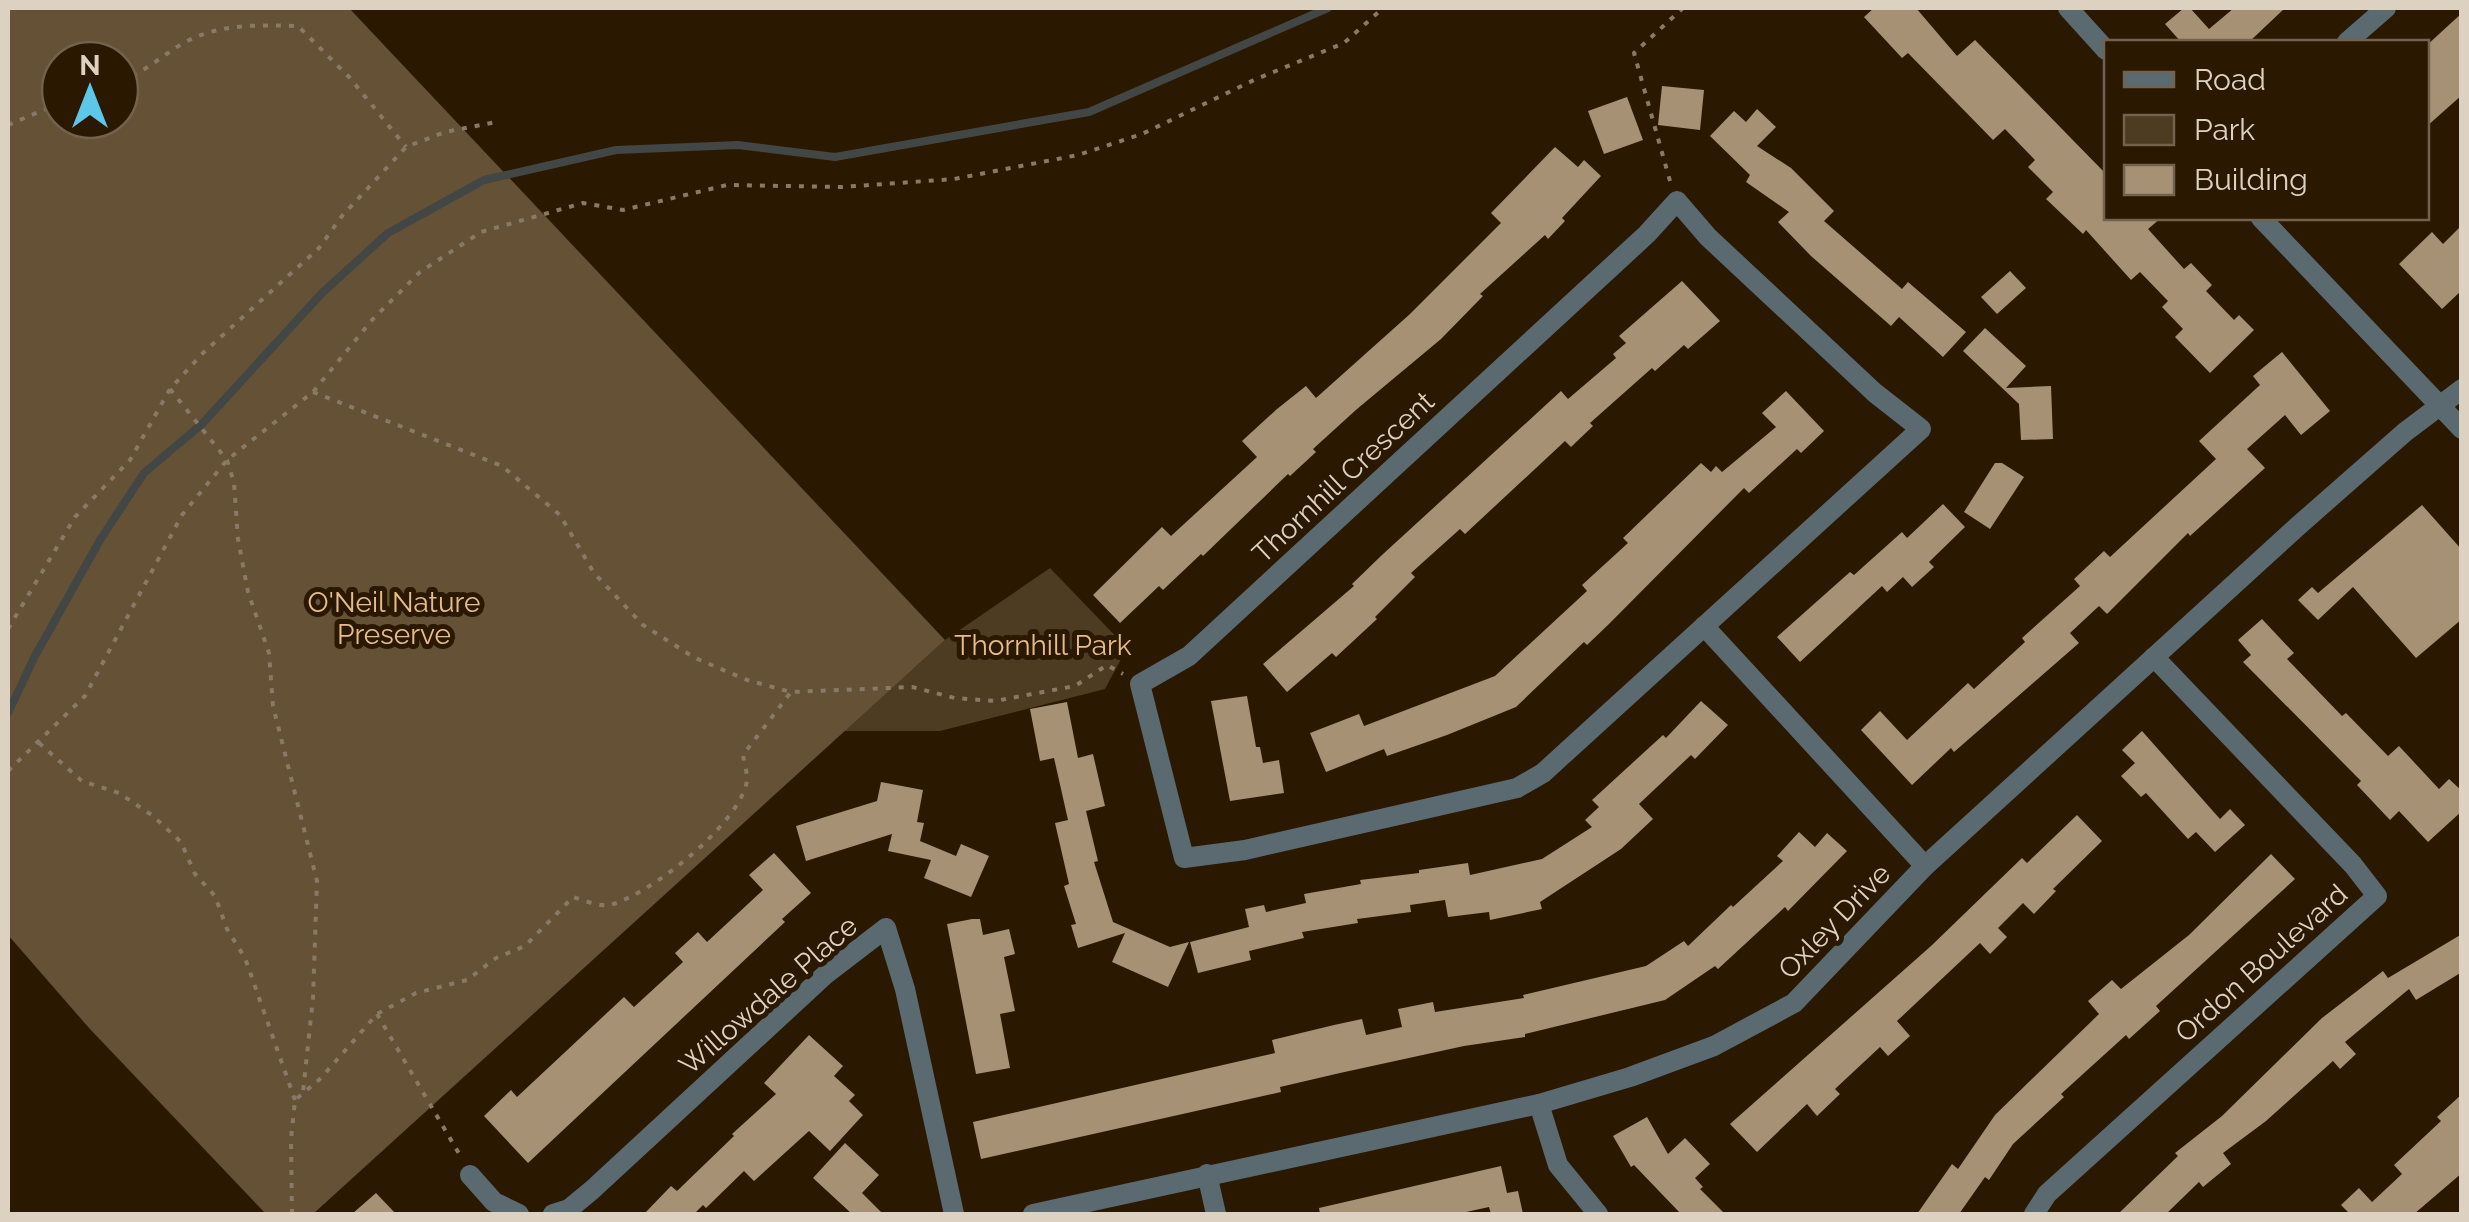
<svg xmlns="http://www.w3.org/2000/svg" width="2469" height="1222" viewBox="0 0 2469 1222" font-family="Raleway,sans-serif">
<rect width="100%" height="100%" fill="#2a1800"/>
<path fill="#4d3b22" d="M1050,568L1127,648L1105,689L940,731H844L945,640Z"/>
<path fill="#655135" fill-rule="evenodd" d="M8,8H349L945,640L313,1214H266L89,1028L8,935ZM60,60H120V120H60Z"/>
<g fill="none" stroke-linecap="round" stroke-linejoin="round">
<path stroke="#424645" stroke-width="8" d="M8,713L35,656L100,540L144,473L202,424L322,293L388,233L484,180L616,150L738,145L835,157L1089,112L1328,8"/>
</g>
<g fill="#a79174">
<path d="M1874,8H1916L1957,56L1975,40L2106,174V218H2161L2148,229L2184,269L2191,263L2212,285L2206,291L2234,320L2239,315L2254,330L2210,373L2175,337L2183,329L2162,307L2168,301L2140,272L2131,280L2086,230L2083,234L2046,199L2053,192L2028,167L2035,160L2005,129L1993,140L1908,53L1902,58L1864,17Z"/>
<path d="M2184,8H2190L2209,29L2234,8H2285L2249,42H2181L2165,24Z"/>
<path d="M2462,13V95L2426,127V46Z"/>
<path d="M1662,86L1704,90L1700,130L1658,125Z"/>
<path d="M1627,97L1643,140L1604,154L1588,111Z"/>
<path d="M1757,109L1776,127L1757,146L1791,168L1834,211L1824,221L1902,289L1908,282L1966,332L1943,357L1899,317L1891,326L1811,256L1778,222L1789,212L1746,182L1750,175L1710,136L1734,111L1746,122Z"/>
<path d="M1555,147L1578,167L1584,160L1601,176L1562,218L1565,221L1548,239L1545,235L1480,294L1483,296L1441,339L1357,409L1313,449L1316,452L1290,476L1288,474L1203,556L1201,554L1163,590L1159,586L1120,623L1093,595L1162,527L1171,536L1257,457L1242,441L1277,409L1306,386L1316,398L1410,314L1501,223L1491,213Z"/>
<path d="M2462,225V290L2442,309L2399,264L2432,232L2443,244Z"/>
<path d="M2010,271L2026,288L1997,314L1981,297Z"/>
<path d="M1682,281L1720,321L1688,349L1684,345L1655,371L1652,368L1590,423L1593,426L1571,447L1565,441L1465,534L1460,529L1411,573L1415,577L1375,617L1377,619L1336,657L1332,653L1287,692L1263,664L1354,586L1352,584L1382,555L1561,391L1568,399L1616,358L1613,354L1626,343L1619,336Z"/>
<path d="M1985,328L2026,366L2006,388L2051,386L2053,439L2021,440L2019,404L1963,351Z"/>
<path d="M2282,352L2330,411L2301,435L2285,415L2247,449L2265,468L2190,536L2188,533L2107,614L2099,606L2070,633L2079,643L1954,752L1951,748L1912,785L1861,730L1880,711L1907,740L1968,683L1974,689L2025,642L2022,638L2080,586L2074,579L2104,551L2110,557L2216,459L2199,441L2260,385L2253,376Z"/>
<path d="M1786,391L1824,431L1801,453L1797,449L1749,493L1744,488L1609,624L1587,645L1584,642L1516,707L1447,735L1387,756L1384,749L1326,772L1310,733L1359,714L1364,726L1495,676L1587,591L1582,585L1628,543L1623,538L1701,463L1711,472L1716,466L1722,472L1776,427L1762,413Z"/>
<path d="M1995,463H2002L2024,477L1990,529L1964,512Z"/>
<path d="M1943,504L1965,527L1929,562L1934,567L1912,587L1903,577L1887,592L1882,586L1800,662L1777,637L1850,572L1854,575L1902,532L1907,538Z"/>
<path d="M2422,505L2462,550V619L2416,658L2353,587L2318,620L2298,600L2312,587L2318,593Z"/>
<path d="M2262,619L2294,653L2287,659L2342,716L2346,713L2388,756L2399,746L2439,789L2449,779L2462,791V811L2428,842L2399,811L2390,820L2357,785L2361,781L2243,662L2251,655L2238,640Z"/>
<path d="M1247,696L1256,747H1260L1263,763L1279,760L1284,793L1230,801L1211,701Z"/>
<path d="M1701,701L1728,725L1695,759L1691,755L1639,804L1653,819L1621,849L1540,902L1542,909L1490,920L1489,912L1448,917L1445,900L1410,905L1411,912L1357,919L1358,923L1302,932L1304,938L1249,951L1251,960L1198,973L1190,942L1249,927L1245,909L1264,905L1266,912L1306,903L1304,894L1361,884L1360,880L1419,873V870L1468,863L1470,875L1542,859L1592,827L1585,820L1599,807L1592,800L1663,735L1666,738Z"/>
<path d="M1067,702L1078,758L1093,754L1105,806L1086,811L1098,861L1094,862L1113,922L1170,947L1189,942L1168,987L1112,962L1125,933L1078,948L1071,925L1076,924L1064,886L1069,884L1055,823L1068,820L1054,758L1040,761L1030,709Z"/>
<path d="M2142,731L2220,819L2230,809L2245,825L2215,852L2196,832L2188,839L2146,793L2141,797L2121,776L2135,763L2122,750Z"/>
<path d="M881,782L923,790L917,822L924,823L920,841L956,856L961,844L989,856L971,897L924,878L931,860L888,851L892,834L806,861L796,826L877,801Z"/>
<path d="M2077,815L2102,841L2053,889L2056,891L2034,914L2023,903L1998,928L2007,937L1990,954L1980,943L1897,1021L1910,1036L1888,1056L1880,1047L1835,1089L1840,1094L1817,1116L1807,1104L1757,1152L1730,1124L1931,946L2022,858L2027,863Z"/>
<path d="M1799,832L1815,847L1827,833L1847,851L1788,911L1785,907L1718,969L1715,966L1665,1000L1525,1034V1037L1464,1046L1340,1073L1280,1087L1281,1092L981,1159L973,1122L1275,1053L1272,1040L1334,1025L1362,1019L1366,1035L1402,1027L1398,1009L1433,1002L1435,1012L1524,998L1523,995L1646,966L1684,941L1688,946L1731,905L1733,907L1783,861L1777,856Z"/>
<path d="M774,853L811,893L782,919L785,922L528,1163L484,1116L511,1090L517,1097L624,997L634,1007L683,962L675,953L698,932L707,942L763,890L749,875Z"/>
<path d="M2271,854L2295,879L2156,1006L2160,1011L2129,1039L2126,1035L2061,1094L2064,1097L2013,1144L1989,1180L1985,1177L1959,1214H1917L1952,1164L1958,1169L1995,1115L2099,1014L2088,1001L2112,980L2121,989L2189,935Z"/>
<path d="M972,919H980L983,935L1009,929L1015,954L1004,957L1015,1011L1000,1014L1010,1068L976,1074L947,924Z"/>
<path d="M2462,934V972L2416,1000L2409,989L2345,1042L2356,1054L2340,1069L2333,1061L2266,1121L2223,1153L2231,1164L2203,1187L2199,1182L2166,1214H2118L2178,1156L2175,1153L2222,1116L2322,1018L2383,971L2388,978Z"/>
<path d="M809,1035L843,1066L834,1076L855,1095L849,1101L863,1115L830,1151L809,1131L754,1181L744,1171L706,1208L703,1205L694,1214H644L671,1186L677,1191L734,1136L732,1134L776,1094L764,1083Z"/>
<path d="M2462,1094V1173L2414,1214H2350L2341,1205L2359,1188L2372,1202L2402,1174L2394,1165L2441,1121L2437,1117Z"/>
<path d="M1647,1117L1668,1154L1685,1138L1710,1164L1695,1178L1703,1187L1700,1189L1725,1214H1681L1634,1165L1631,1167L1613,1136Z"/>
<path d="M845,1143L879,1175L862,1193L883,1214H852L813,1178Z"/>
<path d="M1501,1166L1507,1193L1518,1191L1523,1214H1491L1489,1207L1457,1214H1320L1319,1208Z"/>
<path d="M376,1193L396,1214H352Z"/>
</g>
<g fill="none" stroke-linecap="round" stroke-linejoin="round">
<g stroke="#887a66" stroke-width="4" stroke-dasharray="5 8" stroke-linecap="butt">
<path d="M120,80C143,74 161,56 182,44C218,23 258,25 298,26L350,78L406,147"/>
<path d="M8,125L60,103"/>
<path d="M1670,181L1634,53L1683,8"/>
<path d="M170,389L227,460L234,483L238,539L248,592L269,653L273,706L317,881L313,998L303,1092"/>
<path d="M313,392L502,466L560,515L594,573L643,625L695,658L747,680L791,692L912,687L955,698L995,701L1075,686L1107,665L1123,674"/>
<path d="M8,629L75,517L130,460L170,389L202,354L319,248L342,216L406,147L445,132L496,122"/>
<path d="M39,743L82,781L119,793L153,816L181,842L195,874L215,896L227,929L245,958L295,1100"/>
<path d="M8,771L85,696L182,515L227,460L313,392L372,320L420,272L481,232L583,203L623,210L727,185L842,187L954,179L1078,155L1142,134L1254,80L1344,43L1383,8"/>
<path d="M377,1014L461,1157"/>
<path d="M292,1214L291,1139L295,1100L321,1078L377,1014L416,993L467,980L496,958L525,946L573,897C583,900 599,907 610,905C651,894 735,827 746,785C749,776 744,764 743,755L791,692"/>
</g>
<g stroke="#5a6a70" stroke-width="20">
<path d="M2347,42L2386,8"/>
<path d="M1677,201L1708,237L1875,393L1921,429L1566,752L1543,773L1517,788L1245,850L1184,858L1140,684L1189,656L1647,234Z"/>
<path d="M1704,626L1925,866"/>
<path d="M1539,1104L1558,1165L1598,1214"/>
<path d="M1207,1174L1216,1214"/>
<path d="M470,1175L494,1202L519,1214"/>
<path d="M553,1214L569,1209L592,1190L826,974L886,928L905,989L954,1214"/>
<path d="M1033,1214L1539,1104L1630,1077L1714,1046L1794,1003L1925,866L2298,526L2405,432L2462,389"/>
<path d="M2034,1214L2047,1194L2377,896L2353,865L2154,657"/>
</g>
<g stroke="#5a6a70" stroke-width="20">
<path d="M2068,8L2106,50"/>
<path d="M2261,218L2462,429"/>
</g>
</g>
<g text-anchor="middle" stroke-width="10" stroke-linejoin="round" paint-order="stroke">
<g font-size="28" fill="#ddd2c2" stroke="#2a1800">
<text transform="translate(1343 477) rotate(-43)" y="10">Thornhill Crescent</text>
<text transform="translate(1834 921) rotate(-46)" y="10">Oxley Drive</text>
<text transform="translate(2261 963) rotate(-42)" y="10">Ordon Boulevard</text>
<text transform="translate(768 995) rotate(-41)" y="10">Willowdale Place</text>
</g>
<g font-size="28" fill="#e4bd8a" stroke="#2a1800">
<text x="394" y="612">O'Neil Nature<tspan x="394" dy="32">Preserve</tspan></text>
<text x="1043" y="655">Thornhill Park</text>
</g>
</g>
<rect width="2469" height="1222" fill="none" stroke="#ddd2c2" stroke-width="20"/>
<rect x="2104" y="40" width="325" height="180" fill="#2a1800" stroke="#72624e" stroke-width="2.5"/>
<rect x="2124" y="72" width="50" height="15" fill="#5a6a70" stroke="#72624e" stroke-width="2.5"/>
<text x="2194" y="90" font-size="30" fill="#ddd2c2">Road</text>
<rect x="2124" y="115" width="50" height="30" fill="#4d3b22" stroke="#72624e" stroke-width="2.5"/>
<text x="2194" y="140" font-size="30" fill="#ddd2c2">Park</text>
<rect x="2124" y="165" width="50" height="30" fill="#a79174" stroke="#72624e" stroke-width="2.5"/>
<text x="2194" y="190" font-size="30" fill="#ddd2c2">Building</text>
<g transform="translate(90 90)"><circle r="48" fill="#2a1800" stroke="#72624e" stroke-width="2.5"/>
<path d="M0-8L18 38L0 25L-18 38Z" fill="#5cc7e8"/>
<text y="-15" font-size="28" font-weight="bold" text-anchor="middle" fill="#ddd2c2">N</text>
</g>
</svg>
